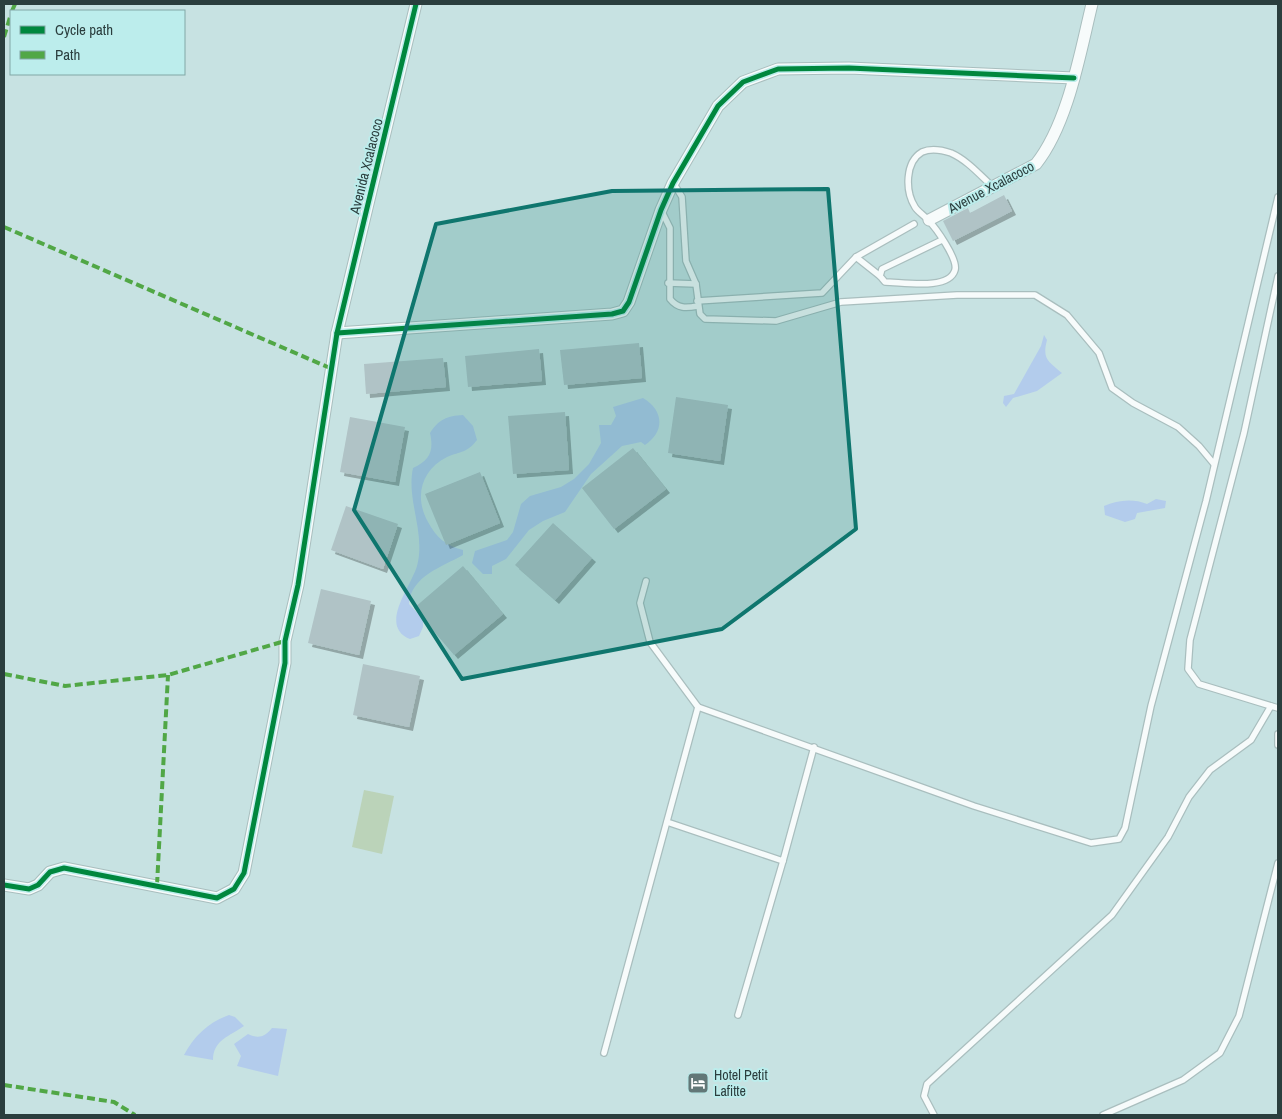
<svg xmlns="http://www.w3.org/2000/svg" width="1282" height="1119" viewBox="0 0 1282 1119" font-family="'Archivo Narrow',sans-serif">
<defs>
<filter id="shadow"><feDropShadow dx="4" dy="4" stdDeviation="0" flood-color="#0004"/></filter>
</defs>
<rect width="100%" height="100%" fill="#c7e2e2"/>
<path fill="#bbd3b9" d="M364,790L394,796L382,854L352,847Z"/>
<g fill="#b3ccec">
<path d="M1044,335L1047,340C1042,359 1048,361 1062,373L1037,391L1013,398L1006,407L1003,403L1004,396L1014,394L1041,346Z"/>
<path d="M643,398C664,410 665,432 645,445L641,442L622,446L611,456L591,474L565,512L543,521L529,530L506,559L492,566V574H483L472,563L475,551L507,540L513,532L521,504L530,496L561,487L574,479L589,464L601,443L599,425H611L616,416L613,407Z"/>
<path d="M463,415L473,426L477,440C467,453 461,451 447,457C421,470 414,497 428,522C436,537 446,546 463,550V555C442,567 411,576 409,604L423,619V627L419,636L410,639C378,626 411,587 417,566C426,533 406,500 413,468C430,460 434,451 430,433C439,419 447,416 463,415Z"/>
<path d="M1156,499L1166,501L1165,508L1137,513L1135,519L1125,522L1105,515L1104,506C1117,500 1133,498 1147,504Z"/>
<path d="M229,1015L235,1017L244,1026C230,1036 213,1040 213,1060L184,1055C194,1036 209,1022 229,1015Z"/>
<path d="M272,1028L287,1029L278,1076L237,1066L241,1056L234,1044L248,1034C258,1039 265,1037 272,1028Z"/>
</g>
<g fill="#b0c3c6" filter="url(#shadow)">
<path d="M1004,195L1012,211L953,241L943,221L968,208L970,213Z"/>
<path d="M639,343L642,378L564,385L560,350Z"/>
<path d="M539,349L542,381L468,387L465,356Z"/>
<path d="M443,358L446,387L366,394L364,364Z"/>
<path d="M676,397L728,405L720,461L668,453Z"/>
<path d="M565,412L569,470L513,474L508,416Z"/>
<path d="M350,417L405,427L395,482L340,472Z"/>
<path d="M633,448L666,489L614,529L582,488Z"/>
<path d="M480,472L500,523L446,545L425,494Z"/>
<path d="M346,506L398,524L383,569L331,550Z"/>
<path d="M553,523L592,558L555,600L515,565Z"/>
<path d="M463,566L503,614L454,655L414,608Z"/>
<path d="M321,589L371,601L359,655L308,643Z"/>
<path d="M363,664L420,676L409,727L353,715Z"/>
</g>
<g fill="none" stroke-linecap="round" stroke-linejoin="round">
<g stroke="#a9bebe" stroke-width="8">
<g id="lane">
<path d="M674,184L682,197L686,261L696,284L700,314L705,319L776,321L841,302L957,295H1035L1067,315L1099,353L1112,388L1133,403L1178,427L1199,446L1214,464"/>
<path d="M662,212L670,228V299C678,309 686,308 698,306"/>
<path d="M942,240L882,269L880,276L885,282C902,282 949,291 955,270C958,259 936,228 928,220C924,215 918,212 915,207C905,191 905,162 922,152C931,148 942,150 951,153C967,160 980,175 993,187"/>
<path d="M856,257L880,276"/>
<path d="M668,283L696,284"/>
<path d="M697,301L822,293L856,257L914,224"/>
<path d="M646,581L640,603L650,642L698,707L974,806L1091,843L1119,839L1125,828L1151,706L1206,501L1278,197"/>
<path d="M1271,706L1278,708"/>
<path d="M1278,734V745"/>
<path d="M667,822L783,861L814,747"/>
<path d="M738,1015L783,861"/>
<path d="M604,1053L698,707"/>
<path d="M934,1115L924,1096L927,1084L1112,915L1168,837L1189,797L1210,770L1251,740L1271,706L1199,684L1188,669L1190,640L1244,433L1278,276"/>
<path d="M1103,1115L1183,1080L1220,1053L1239,1016L1278,863"/>
</g>
</g>
<g stroke="#a9bebe" stroke-width="13">
<g id="street">
<path d="M929,220L1036,164C1068,124 1080,53 1092,4"/>
<path d="M337,333L612,314L623,311L629,302L661,210L673,183L718,106L743,82L778,69L849,68L1074,78"/>
<path d="M4,885L29,889L38,885L50,872L64,868L217,898L234,889L244,873L285,663V641L298,585L337,333L416,4"/>
</g>
</g>
<use href="#lane" stroke="#f7fbfb" stroke-width="5.5"/>
<use href="#street" stroke="#f7fbfb" stroke-width="11"/>
<g stroke="#51a746" stroke-width="4" stroke-dasharray="8 4" stroke-linecap="butt">
<path d="M12,11L15,4"/>
<path d="M4,37L11,14"/>
<path d="M4,227L330,368"/>
<path d="M4,674L65,686L168,675L285,641"/>
<path d="M157,885L168,675"/>
<path d="M4,1085L114,1102L135,1115"/>
</g>
<g stroke="#bcedec" stroke-width="8">
<g id="cycleway">
<path d="M337,333L612,314L623,311L629,302L661,210L673,183L718,106L743,82L778,69L849,68L1074,78"/>
<path d="M4,885L29,889L38,885L50,872L64,868L217,898L234,889L244,873L285,663V641L298,585L337,333L416,4"/>
</g>
</g>
<use href="#cycleway" stroke="#00873e" stroke-width="5"/>
</g>
<path fill="#0f766e" fill-opacity="0.2" stroke="#0f766e" stroke-width="4" stroke-linejoin="round" d="M828,189L856,529L722,629L462,679L354,510L436,224L612,191Z"/>
<defs>
<g id="hotel-square" transform="scale(1.125)"><rect x="-9" y="-9" width="18" height="18" rx="4" fill="#627777" stroke="#bcedec"/><path d="M-6-4.5h1.5V1H6V5H4.5V3h-9V5H-6ZM-4 0a1.8 1.8 0 1 1 3.6 0ZM.5 0V-2.5h3Q6-2.5 6 0Z" fill="#fff"/></g>
</defs>
<g fill-rule="evenodd">
<use href="#hotel-square" x="698" y="1083"/>
</g>
<g text-anchor="middle" stroke-width="4" stroke-linejoin="round" paint-order="stroke">
<g font-size="14" fill="#2b3e3e" stroke="#bcedec">
<text transform="translate(366 166) rotate(-76)" y="5">Avenida Xcalacoco</text>
<text transform="translate(991 187) rotate(-28)" y="5">Avenue Xcalacoco</text>
</g>
<g font-size="14" fill="#2b3e3e" stroke="#bcedec" text-anchor="start">
<text x="714" y="1080">Hotel Petit<tspan x="714" dy="16">Lafitte</tspan></text>
</g>
</g>
<rect width="1282" height="1119" fill="none" stroke="#2b3e3e" stroke-width="10"/>
<rect x="10" y="10" width="175" height="65" fill="#bcedec" stroke="#82a7a6"/>
<rect x="20" y="26" width="25" height="8" fill="#00873e" stroke="#82a7a6"/>
<text x="55" y="35" font-size="15" fill="#2b3e3e">Cycle path</text>
<rect x="20" y="51" width="25" height="8" fill="#51a746" stroke="#82a7a6"/>
<text x="55" y="60" font-size="15" fill="#2b3e3e">Path</text>
</svg>
